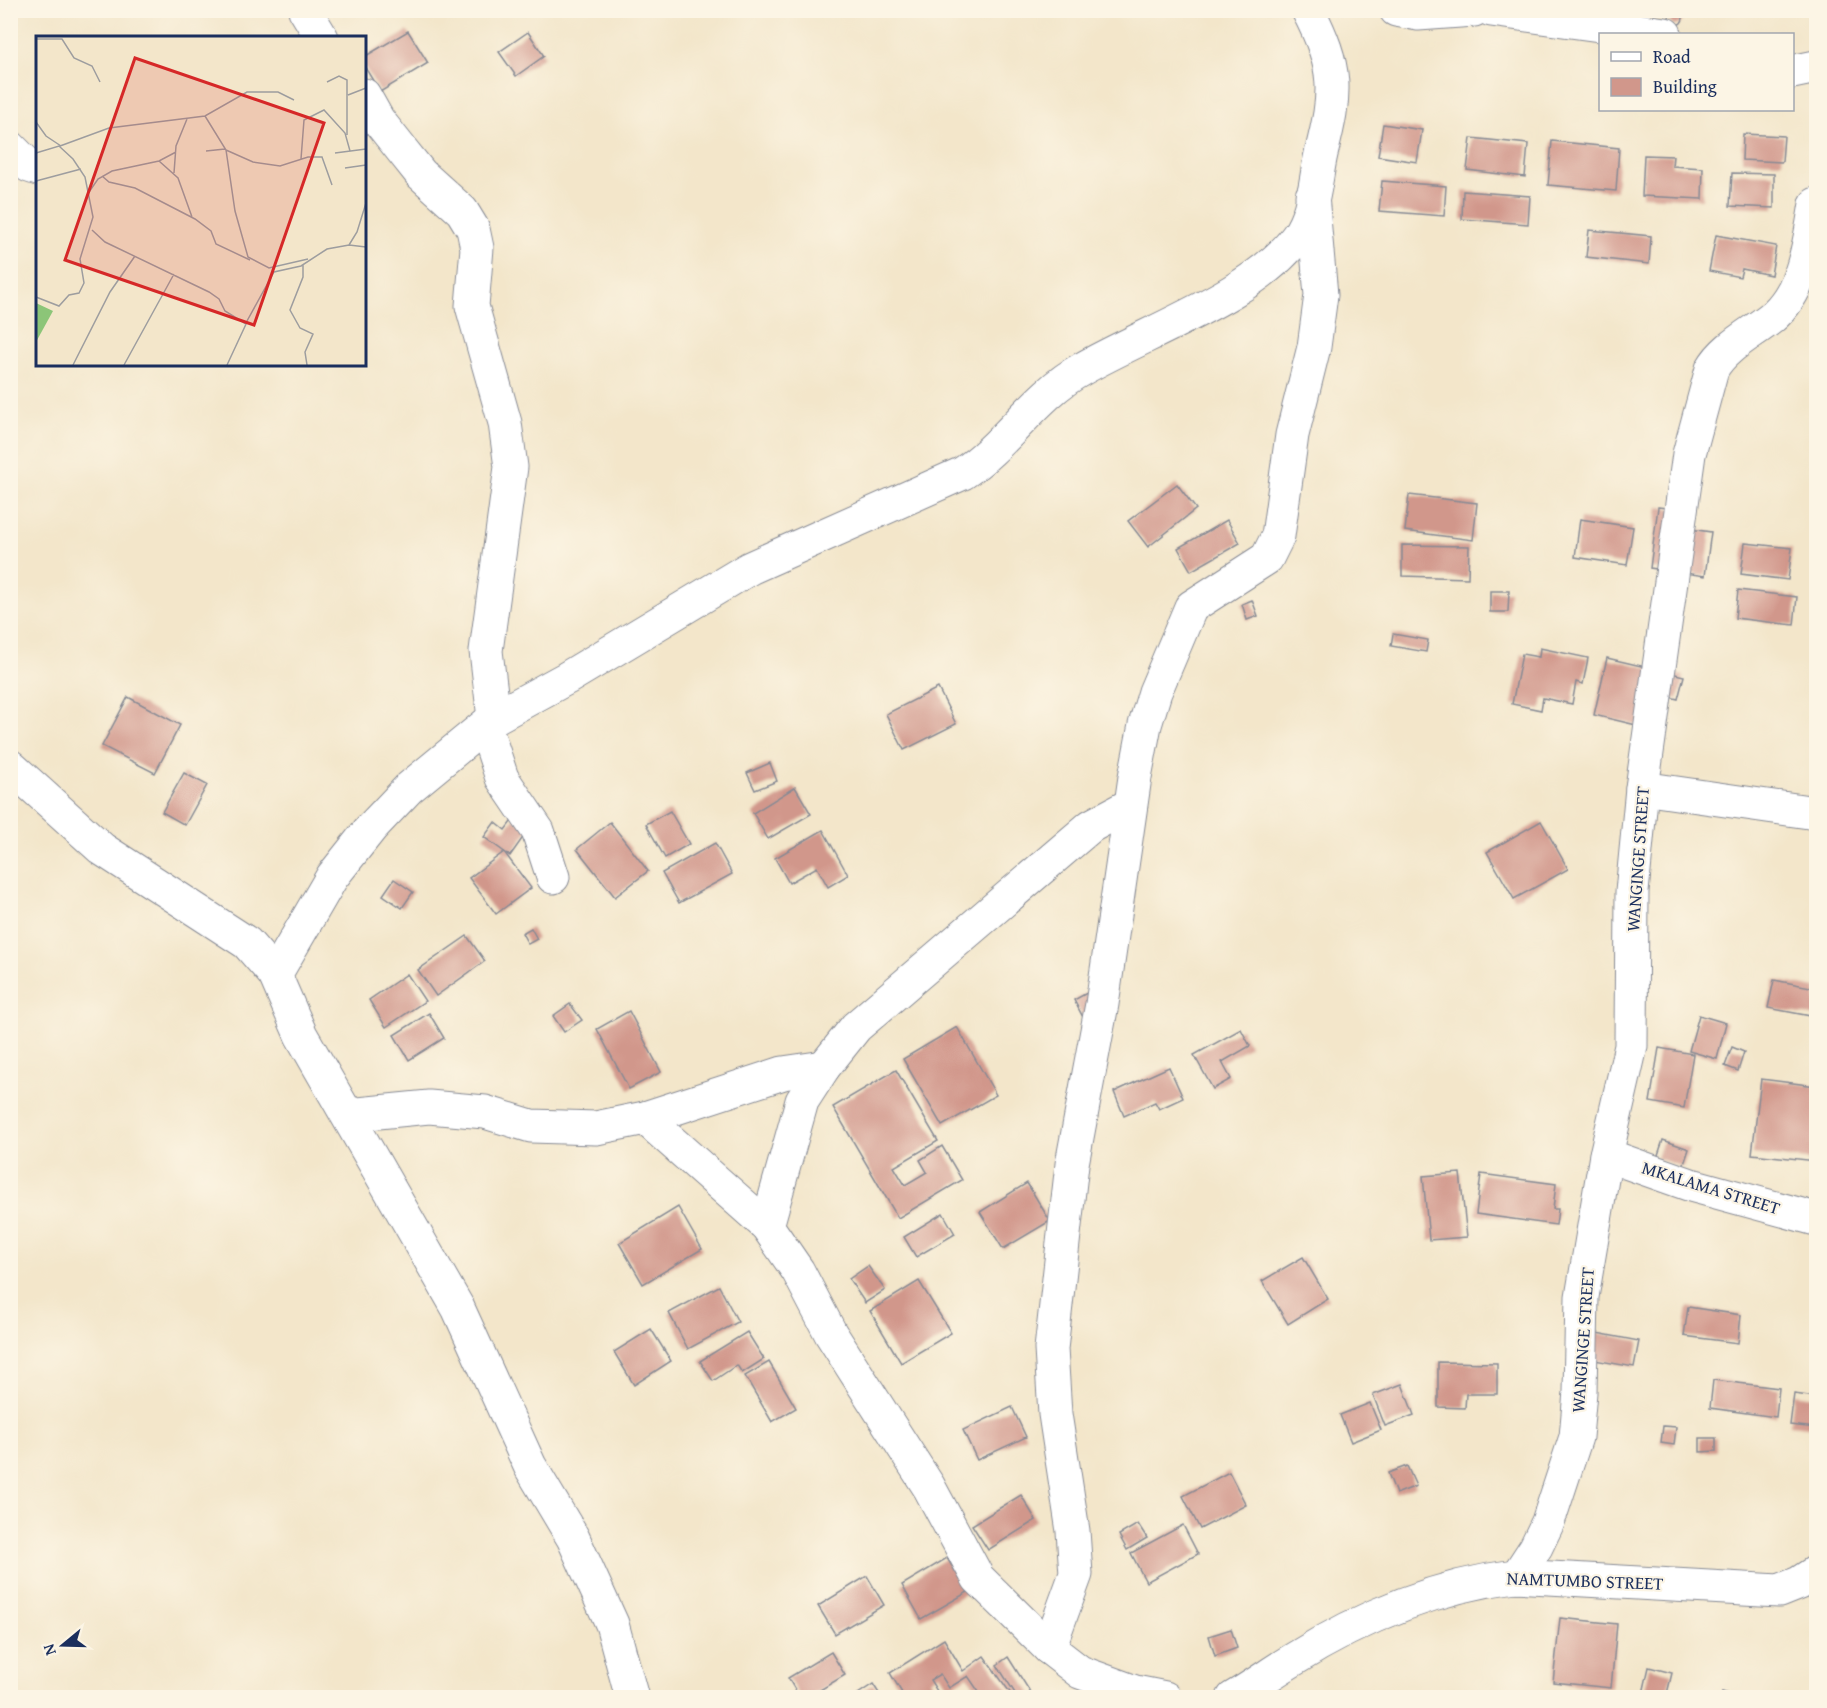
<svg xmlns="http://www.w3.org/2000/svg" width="1827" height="1708" viewBox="0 0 1827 1708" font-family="'Gentium Book Plus',serif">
<rect width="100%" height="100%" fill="#fcf5e5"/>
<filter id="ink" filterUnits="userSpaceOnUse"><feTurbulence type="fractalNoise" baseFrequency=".0167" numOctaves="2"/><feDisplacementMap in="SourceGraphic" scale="12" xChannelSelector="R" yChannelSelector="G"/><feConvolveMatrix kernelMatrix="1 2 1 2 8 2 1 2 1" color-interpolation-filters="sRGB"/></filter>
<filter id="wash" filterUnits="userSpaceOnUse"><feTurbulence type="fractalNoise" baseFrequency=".008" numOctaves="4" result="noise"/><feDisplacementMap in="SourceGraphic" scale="24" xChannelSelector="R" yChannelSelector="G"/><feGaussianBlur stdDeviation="1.35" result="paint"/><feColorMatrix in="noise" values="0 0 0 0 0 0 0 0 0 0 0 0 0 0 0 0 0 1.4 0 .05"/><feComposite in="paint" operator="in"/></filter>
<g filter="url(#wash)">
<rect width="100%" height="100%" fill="#f3e6ca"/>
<g id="blocks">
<g fill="#d1978b">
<circle cx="1676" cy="18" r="7"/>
<path d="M408,31L428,63L380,92L364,66V57Z"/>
<path d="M528,32L544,56L516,76L499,52Z"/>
<path d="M1383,124L1422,130L1417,162L1378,156Z"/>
<path d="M1743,134L1784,136L1782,162L1742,160Z"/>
<path d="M1471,138L1528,144L1525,177L1467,170Z"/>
<path d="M1552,141L1619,148L1616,191L1548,185Z"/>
<path d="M1644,155L1673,156L1672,166L1703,168L1702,199L1642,196Z"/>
<path d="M1732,173L1774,174V208L1730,206Z"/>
<path d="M1382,181L1446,186L1444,216L1379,211Z"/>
<path d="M1463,191L1530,196L1528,224L1462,219Z"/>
<path d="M1589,230L1651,236L1649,264L1586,257Z"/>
<path d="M1716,235L1776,246L1771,275L1742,269L1740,277L1709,271Z"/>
<path d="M1177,484L1196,509L1148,547L1128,521Z"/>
<path d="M1409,495L1477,503L1473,540L1405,531Z"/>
<path d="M1658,507L1692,511L1690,529L1711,532L1705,576L1650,568Z"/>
<path d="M1580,519L1633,527L1627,565L1575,557Z"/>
<path d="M1227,520L1240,543L1191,571L1178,548Z"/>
<path d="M1745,543L1792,548L1788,580L1741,574Z"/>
<path d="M1402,545L1469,546L1468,578L1402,576Z"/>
<path d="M1738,590L1797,597L1794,625L1735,618Z"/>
<path d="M1490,591H1509L1508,612H1490Z"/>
<path d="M1252,600L1258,616L1247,620L1242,604Z"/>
<path d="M1393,634L1428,640L1426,652L1391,646Z"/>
<path d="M1540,648L1588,658L1583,684L1576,682L1572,704L1543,698L1541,710L1512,704L1522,654L1539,657Z"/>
<path d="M1607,658L1684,676L1678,699L1657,694L1649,728L1594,715Z"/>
<path d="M938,688L956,724L904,750L886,714Z"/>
<path d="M128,697L180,725L155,773L102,746Z"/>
<path d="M770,763L777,781L755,790L747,773Z"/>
<path d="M184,773L207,785L185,825L162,812Z"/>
<path d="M795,787L811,814L768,839L753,813Z"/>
<path d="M670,811L689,844L665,858L646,824Z"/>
<path d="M514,818L529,829L510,856L484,837L495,822L505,830Z"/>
<path d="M1541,821L1568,869L1514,899L1487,852Z"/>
<path d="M610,822L648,871L615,897L577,849Z"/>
<path d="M823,830L848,875L828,887L817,867L789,883L775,858Z"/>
<path d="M715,843L732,874L679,903L662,873Z"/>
<path d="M504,852L531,888L496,914L469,878Z"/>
<path d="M394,879L413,892L402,908L383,895Z"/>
<path d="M531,928L537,939L528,944L522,933Z"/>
<path d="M467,936L485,961L436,996L418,970Z"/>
<path d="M407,974L425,1001L386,1027L369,1000Z"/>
<path d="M1774,980L1816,988V1017L1768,1008Z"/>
<path d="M1103,984L1085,1021L1074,1000Z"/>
<path d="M570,1004L582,1020L564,1032L553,1016Z"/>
<path d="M629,1011L661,1072L629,1089L597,1029Z"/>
<path d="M429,1013L444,1038L409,1060L394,1035Z"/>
<path d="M1699,1015L1726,1023L1717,1059L1689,1051Z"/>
<path d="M957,1027L996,1095L942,1126L903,1059Z"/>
<path d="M1241,1029L1250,1046L1222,1062L1231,1079L1213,1089L1194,1055Z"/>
<path d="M1732,1047L1744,1052L1738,1071L1725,1066Z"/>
<path d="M1659,1048L1693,1054L1684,1108L1650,1102Z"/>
<path d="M1169,1067L1183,1098L1159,1109L1155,1102L1124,1116L1114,1092Z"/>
<path d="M896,1070L938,1141L894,1167L905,1185L927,1172L920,1160L942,1146L962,1180L898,1218L833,1107Z"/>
<path d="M1761,1079L1816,1086V1161L1752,1154Z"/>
<path d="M1663,1140L1689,1149L1683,1167L1657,1158Z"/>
<path d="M1460,1173L1467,1237L1429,1240L1423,1176Z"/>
<path d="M1481,1174L1556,1184L1553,1209H1558L1556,1225L1476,1214Z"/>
<path d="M1027,1183L1050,1221L1003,1249L980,1212Z"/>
<path d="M678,1207L702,1249L643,1284L619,1243Z"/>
<path d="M943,1213L955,1234L916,1257L904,1237Z"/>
<path d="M1303,1257L1328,1299L1288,1324L1262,1281Z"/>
<path d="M868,1266L885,1290L865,1303L849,1279Z"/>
<path d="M919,1281L951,1333L901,1363L870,1311Z"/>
<path d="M719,1286L738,1322L688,1349L669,1313Z"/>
<path d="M1688,1307L1741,1315L1738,1343L1684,1336Z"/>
<path d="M651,1329L671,1361L634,1385L614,1352Z"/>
<path d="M1581,1330L1639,1341L1634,1367L1577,1357Z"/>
<path d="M747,1332L764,1359L742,1373L737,1365L713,1381L700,1361Z"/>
<path d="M769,1362L796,1408L772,1422L745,1376Z"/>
<path d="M1438,1362L1497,1363V1394H1466L1465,1408L1438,1407Z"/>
<path d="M1713,1380L1779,1388L1776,1417L1710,1408Z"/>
<path d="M1402,1384L1414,1415L1385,1426L1373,1395Z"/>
<path d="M1794,1394L1816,1397V1428L1790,1425Z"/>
<path d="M1370,1403L1381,1430L1351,1442L1340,1415Z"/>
<path d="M1012,1407L1026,1437L977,1460L963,1430Z"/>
<path d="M1663,1426L1676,1427L1674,1445L1661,1443Z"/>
<path d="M1700,1438H1716V1451L1700,1452Z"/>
<path d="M1407,1466L1416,1486L1396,1494L1388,1473Z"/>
<path d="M1229,1472L1246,1505L1200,1529L1183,1496Z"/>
<path d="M1021,1495L1036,1520L988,1550L972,1525Z"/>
<path d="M1138,1524L1147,1538L1127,1550L1119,1535Z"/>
<path d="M1183,1525L1198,1554L1146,1582L1131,1553Z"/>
<path d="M947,1558L968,1592L921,1619L902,1585Z"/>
<path d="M867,1576L884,1605L835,1634L818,1606Z"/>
<path d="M1560,1618L1617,1624L1611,1688L1553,1682Z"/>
<path d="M1231,1629L1237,1648L1215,1656L1209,1636Z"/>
<path d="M944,1639L963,1671L984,1656L1014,1698H983L968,1676L949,1688L940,1674L930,1680L939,1694L933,1698H905L890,1673Z"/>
<path d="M831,1652L845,1675L807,1698H800L788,1678Z"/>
<path d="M1008,1657L1034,1698H1018L997,1665Z"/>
<path d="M1649,1667L1672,1673L1666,1698H1642Z"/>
<path d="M873,1684L882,1698H852Z"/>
<path d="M1558,1692L1579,1696V1698H1557Z"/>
<path d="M1722,1692L1740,1697V1698H1721Z"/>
</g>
</g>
</g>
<g filter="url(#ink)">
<use href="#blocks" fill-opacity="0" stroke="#878a94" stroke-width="1.5"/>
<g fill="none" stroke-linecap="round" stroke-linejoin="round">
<g stroke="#878a94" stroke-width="35">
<g id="minor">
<path d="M305,10L322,38"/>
<path d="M1396,10L1418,14L1474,10"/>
<path d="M1491,10L1665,34"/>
<path d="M1792,72L1816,67"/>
<path d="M364,95L378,120L401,149L421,174L462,211L473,229L477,248L472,306L505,423L511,467L486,651L494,718"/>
<path d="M10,147L29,166L38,169"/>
<path d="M485,726L502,778L538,831L553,877"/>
<path d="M10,766L102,849L247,943L275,975L301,1035L458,1308L530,1466L573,1538L612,1624L632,1698"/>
<path d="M1642,788L1816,813"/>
<path d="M275,975L332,877L371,828L409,788L494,718L567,678L750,568L963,473C1007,444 1035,395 1082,369C1144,333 1256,294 1297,237C1314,214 1315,181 1321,154C1337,91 1338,69 1308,10"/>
<path d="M348,1115L429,1107L485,1112L531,1126L596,1128L645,1118L783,1073L824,1067"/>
<path d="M645,1118L767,1226L798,1271L831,1334L929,1487L978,1578L1049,1648L1080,1672L1135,1692L1165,1698"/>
<path d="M1606,1155L1691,1185L1816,1219"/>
<path d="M767,1226L802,1101L824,1067L856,1027L1091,826L1130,805"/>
<path d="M1517,1576L1536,1547L1548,1522L1576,1437L1580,1392L1582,1297L1606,1155L1631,1046L1632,892L1642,788L1689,454L1712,369C1724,347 1751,334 1771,318C1804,291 1809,244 1816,204"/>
<path d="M1049,1648L1076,1574L1073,1531L1055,1414L1051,1349L1072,1164L1102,1004L1135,777L1145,725L1155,692L1191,607L1267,558L1278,536L1292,435L1314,347L1321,295L1312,196"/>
<path d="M1233,1698C1254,1686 1271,1673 1291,1661C1361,1617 1434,1586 1515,1576L1779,1591L1799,1583L1816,1572"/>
</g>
</g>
<use href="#minor" stroke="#fff" stroke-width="33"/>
</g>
</g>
<g text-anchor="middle" stroke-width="4.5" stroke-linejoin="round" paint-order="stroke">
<g font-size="18" fill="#1b2f5e" stroke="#fcf5e5">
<text transform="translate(1638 859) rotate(-86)" y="6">WANGINGE STREET</text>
<text transform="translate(1711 1188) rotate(17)" y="6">MKALAMA STREET</text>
<text transform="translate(1583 1340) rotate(-86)" y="6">WANGINGE STREET</text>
<text transform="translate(1585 1581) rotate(2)" y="6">NAMTUMBO STREET</text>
</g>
</g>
<g transform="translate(36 36)">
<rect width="330" height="330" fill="#f3e6ca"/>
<path d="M0,267L17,275L0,306Z" fill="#8cc578"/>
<path fill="none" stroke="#9d9d9f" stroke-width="1.5" d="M0,3H26L38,22L56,30L64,46M291,46L303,40L311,44V99M312,59L330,52M169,80L190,114L199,175L212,221L233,232L272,223M0,86L10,100L25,110M24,110L73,92L169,80L211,56H242L258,64M190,114L217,126L244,130L272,121H286L296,149M170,115L189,113M0,117L23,110L37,123L49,141L57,181L44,223L48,247L43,257L33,259L23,270L0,261M299,117L330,113M265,123L268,84L288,74L309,97L314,115M123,125L142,142L156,181M309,132L330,129M138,137L140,110L151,83M66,140L73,146L99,152L159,183L175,195L180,208L214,224M0,145L45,133M53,156L62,143L76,135L123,125L140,116M56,194L69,206L173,256L183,263L189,275L210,288M313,209L321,196L330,167M267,229V241L254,274L264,292L277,298L269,316L271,329M211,285L238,236L265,230L291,213L313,209L330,211M37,329L74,256L99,220M88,329L138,238M191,329L211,286"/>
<path fill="#d62828" fill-opacity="0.15" stroke="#d62828" stroke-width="3" d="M99,22L288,87L218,289L29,224Z"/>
<rect width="330" height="330" fill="none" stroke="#1b2f5e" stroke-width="3"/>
</g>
<rect width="1827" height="1708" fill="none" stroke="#fcf5e5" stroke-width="36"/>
<rect x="1599" y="33" width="195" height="78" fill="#fcf5e5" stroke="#a2a6af" stroke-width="1.5"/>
<rect x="1611" y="52" width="30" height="9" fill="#ffffff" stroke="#a2a6af" stroke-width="1.5"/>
<text x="1653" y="63" font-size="18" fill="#1b2f5e">Road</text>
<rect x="1611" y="78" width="30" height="18" fill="#d1978b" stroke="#a2a6af" stroke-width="1.5"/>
<text x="1653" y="93" font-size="18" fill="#1b2f5e">Building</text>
<g transform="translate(63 1645) rotate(251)" stroke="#fcf5e5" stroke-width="4.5" paint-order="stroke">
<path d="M0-4.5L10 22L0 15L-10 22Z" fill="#1b2f5e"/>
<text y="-9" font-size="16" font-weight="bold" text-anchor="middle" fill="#1b2f5e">N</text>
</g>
</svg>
